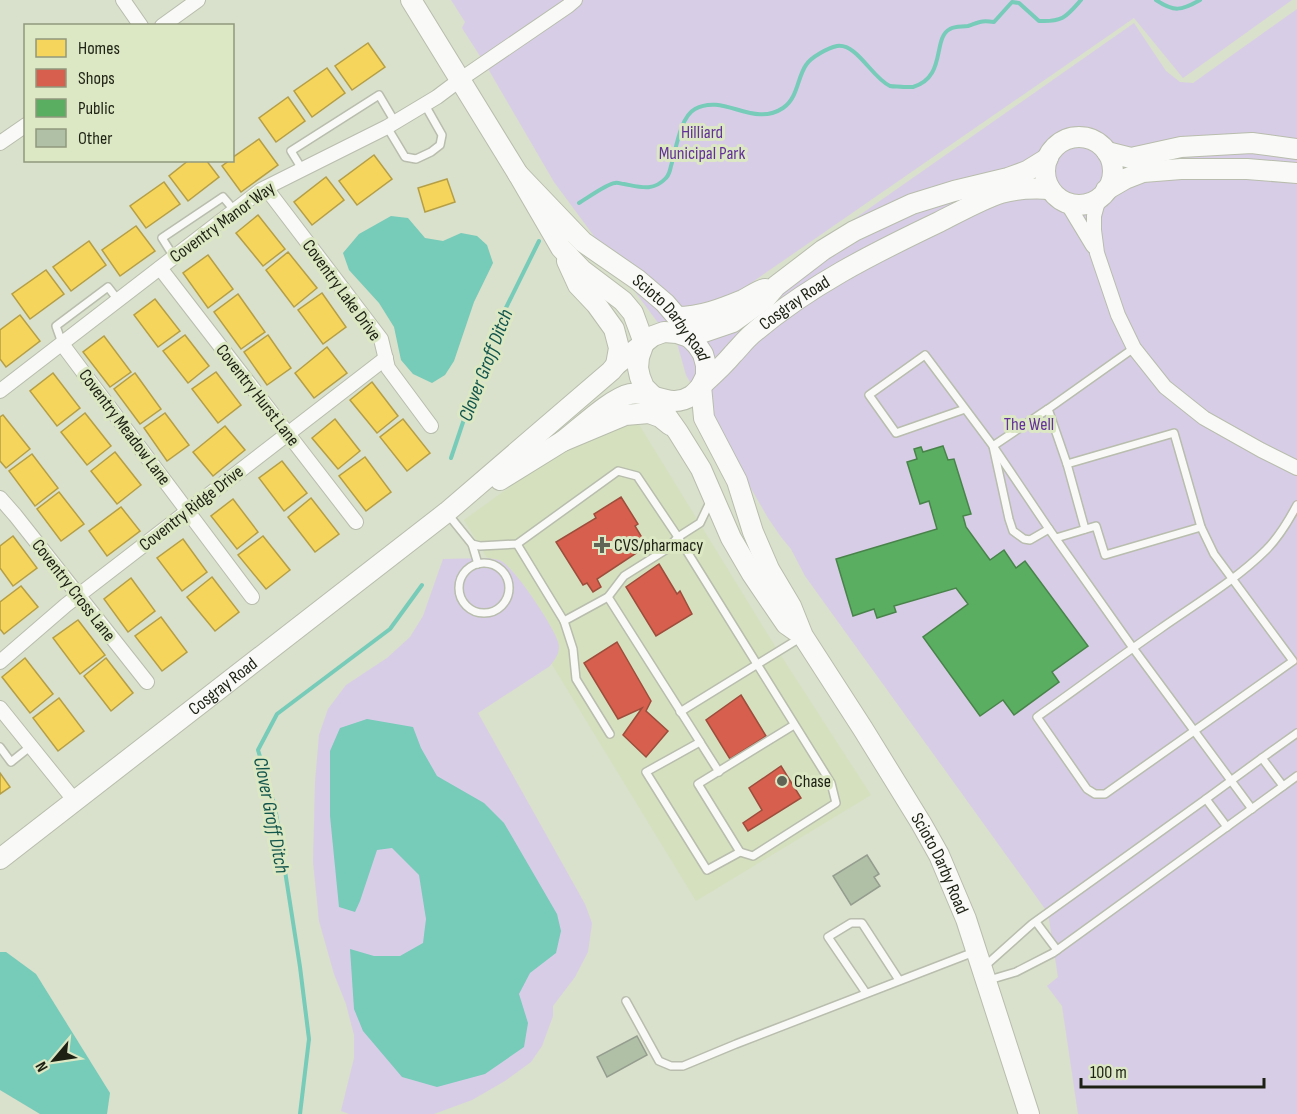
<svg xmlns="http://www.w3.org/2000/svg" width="1297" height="1114" viewBox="0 0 1297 1114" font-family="'Sofia Sans Condensed',sans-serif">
<rect width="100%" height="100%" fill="#d9e0cb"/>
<path fill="#d5e0be" d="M609,415L638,423L778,651L871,795L696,901L464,520Z"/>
<g fill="#d8cde7">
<path d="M451,0H1292L1183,78L1134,18L670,339L554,182L487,67L462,28L465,22Z"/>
<path d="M1297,9V1114H1078L1062,1006L1047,986L1058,977L1048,913L805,576L791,549L781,537L768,518L686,375L677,343L1134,23L1166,71L1180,82L1193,83Z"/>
<path d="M487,558C491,559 498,559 501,561C514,567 558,632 559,646C559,655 555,659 550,666L478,713L585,904L592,923L588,952L575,977L553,1006V1016L542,1046L531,1062L505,1081L472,1100L434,1114H349L341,1111L354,1058V1035L346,1004L334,974L319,921L313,862L315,782L319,735L328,709L346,685L387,658L410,637L423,616L443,559Z"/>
</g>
<g fill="#76cbb9">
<path d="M391,216L408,218L425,238L443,241L461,233L477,236L487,245L493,263L474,302L454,361L445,375L432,383L413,374L401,360L394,327L379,303L349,270L343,253L359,234Z"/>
<path d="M367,719L413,727L421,748L437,776L484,803L504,823L557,914L561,931L556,953L530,973L519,994L528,1023L524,1047L485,1074L437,1087L402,1077L363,1031L354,1009L350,949L374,956H400L423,943L426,919L419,875L392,848L377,850L360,901L355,912L339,907L330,816V751L340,728Z"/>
<path d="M0,952H6L36,974L110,1093L107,1114H40L0,1090Z"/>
</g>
<g fill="#f6d55c" stroke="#b59f46" stroke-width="1.5">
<path d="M368,43L385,67L352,90L335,66Z"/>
<path d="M327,68L345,93L312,117L294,91Z"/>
<path d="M288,97L305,121L276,142L259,118Z"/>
<path d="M259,139L278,165L241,192L222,166L230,160H232V158Z"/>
<path d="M374,155L392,179L357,205L339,181Z"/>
<path d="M189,160H206L219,177L188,201L169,176Z"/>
<path d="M326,177L344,200L312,225L294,202Z"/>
<path d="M447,179L455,202L425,212L418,188Z"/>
<path d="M164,182L180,204L146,228L130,206Z"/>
<path d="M258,215L285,249L263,266L236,233Z"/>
<path d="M136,226L155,251L120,276L102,250Z"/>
<path d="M89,241L106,265L71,291L53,267Z"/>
<path d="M288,252L317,288L294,307L266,270Z"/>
<path d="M208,255L233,289L208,308L183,273Z"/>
<path d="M46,270L64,294L30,319L12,294Z"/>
<path d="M322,293L346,327L323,344L298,310Z"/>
<path d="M238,294L265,332L241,349L214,312Z"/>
<path d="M155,299L180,331L158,347L134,315Z"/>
<path d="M20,315L40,341L6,367L0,359V330Z"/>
<path d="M185,335L209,366L188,383L163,351Z"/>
<path d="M268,335L291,368L267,385L244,352Z"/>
<path d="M104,336L131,372L110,387L83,352Z"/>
<path d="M327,347L347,373L314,398L295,373Z"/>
<path d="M216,372L241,405L218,423L192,389Z"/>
<path d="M53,373L80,408L57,426L30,391Z"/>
<path d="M135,373L161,409L140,424L114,389Z"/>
<path d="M372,382L398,416L377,433L350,400Z"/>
<path d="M85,413L111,446L87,465L61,432Z"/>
<path d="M165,413L189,445L167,461L144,428Z"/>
<path d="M3,415L30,449L6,468L0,461V417Z"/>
<path d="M335,419L360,451L338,469L312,438Z"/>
<path d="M403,419L430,453L407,471L380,437Z"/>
<path d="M225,426L245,450L213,476L193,452Z"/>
<path d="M115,452L141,485L117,504L91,471Z"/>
<path d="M32,454L58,488L35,506L9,471Z"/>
<path d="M365,457L391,492L366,511L339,476Z"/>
<path d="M282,461L307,493L284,511L259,478Z"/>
<path d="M59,492L84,524L61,541L37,509Z"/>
<path d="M311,498L339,534L315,552L288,517Z"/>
<path d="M233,499L258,532L237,549L211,516Z"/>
<path d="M121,507L140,531L107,556L89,531Z"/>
<path d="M13,536L37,568L13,586L0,568V546Z"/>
<path d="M263,536L290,570L266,589L238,555Z"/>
<path d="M183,539L207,572L182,591L157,558Z"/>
<path d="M212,577L239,612L215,631L187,597Z"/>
<path d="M131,578L155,611L128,632L104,599Z"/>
<path d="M21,586L38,607L4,634L0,629V602Z"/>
<path d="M161,617L187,652L162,671L135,636Z"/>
<path d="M78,620L105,655L80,674L53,638Z"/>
<path d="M25,658L53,694L30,713L2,677Z"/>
<path d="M106,658L133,693L111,711L84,676Z"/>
<path d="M59,698L84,731L58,751L33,718Z"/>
<path d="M0,773L10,787L0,794Z"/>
</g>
<g fill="#d6604d" stroke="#9e4d3c" stroke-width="1.5">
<path d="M621,497L638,524L635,526L647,546L597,579L601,587L593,592L587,583L583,585L556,542L596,518L594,514Z"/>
<path d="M659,564L677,594L680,591L692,614L656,636L626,587Z"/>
<path d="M617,642L651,701L646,711L668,731L646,757L623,735L642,708L618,719L584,663Z"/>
<path d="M741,695L766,736L730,759L706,720Z"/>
<path d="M781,766L801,798L748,831L743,823L762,810L749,788Z"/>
</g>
<path fill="#5aae61" stroke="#48844a" stroke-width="1.5" d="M943,446L948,460L954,459L971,514L963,516L966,527L990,560L1004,550L1016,568L1025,561L1088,646L1052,672L1059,682L1014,715L1003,700L980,716L923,637L968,604L956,588L894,606L896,612L877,618L874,609L853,616L836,559L937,529L929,501L920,504L907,462L917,459L914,449L921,447L923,452Z"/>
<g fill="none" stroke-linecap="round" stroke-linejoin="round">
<g stroke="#76cbb9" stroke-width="4">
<path d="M1156,0C1174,12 1181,11 1200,0"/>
<path d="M579,203C586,199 608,183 615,183C618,182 621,184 624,184C640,187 653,192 666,178C669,175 670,171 671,166C676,150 680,117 695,109C724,93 753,128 783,108C798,98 797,78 806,65C811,57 828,48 837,46C857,43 872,78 890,86C894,87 900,86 904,87C906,87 910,87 913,87C947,77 932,38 950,29C955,26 962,27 968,26C980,22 981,20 994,22L1012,2L1019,3L1039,21C1063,22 1066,17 1081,0"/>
<path d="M451,458L492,336L539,241"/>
<path d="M300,1114L309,1039L300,967L275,807L258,750L277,714L390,629L422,585"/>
</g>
</g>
<g fill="#afc0a7" stroke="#959d8e" stroke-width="1.5">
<path d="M867,855L879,874L874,877L880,886L851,905L833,876Z"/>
<path d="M637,1036L647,1055L607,1077L597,1057Z"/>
</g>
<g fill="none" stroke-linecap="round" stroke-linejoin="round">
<g stroke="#b8bdad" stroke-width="10">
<g id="service">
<path d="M387,127L405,157L416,159L431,152L440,145L442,135L425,105"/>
<path d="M302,169L291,151L379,95L395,122"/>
<path d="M174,257L162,238L223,197L234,210"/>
<path d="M62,343L56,326L108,287L118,300"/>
<path d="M965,409L896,433L869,395L925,355L993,446L1049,529L1133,648L1252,809"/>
<path d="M1048,409L1067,464L1085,529"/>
<path d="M1067,464L1174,433L1201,527L1214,554L1293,661L1105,794H1095L1087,789L1037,717C1078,688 1118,658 1160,629C1194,605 1236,580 1266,550C1278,538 1289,520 1297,505"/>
<path d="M447,513L472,544L478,564"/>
<path d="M1049,529L1030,540L1024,539L1013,531L1009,519L993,446L1048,409L1134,348"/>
<path d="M1056,538L1096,526L1105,555L1201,527"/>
<path d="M472,544L480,546L517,544L618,471L637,476L678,537L831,783L836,803L753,856L740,852L707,870L646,772L700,742L608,597"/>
<path d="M517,544L564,621L573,649L576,679L610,734"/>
<circle cx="484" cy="588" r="25"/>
<path d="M564,621L608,597L624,576L667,549L678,537L700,523L711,500"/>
<path d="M680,712L800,638"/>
<path d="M700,742L719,772"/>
<path d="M0,747L11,762L31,746"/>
<path d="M1283,786L1262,758L1297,733"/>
<path d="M1206,799L1262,758"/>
<path d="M740,852L698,784L794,725"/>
<path d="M1036,922L1057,950"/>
<path d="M985,966L1032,924L1206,799L1227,827"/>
<path d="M989,980L1016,972L1053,953L1297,776"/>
<path d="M866,993L828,937L851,923H862L899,980"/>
<path d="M626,1001L659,1061L671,1066H683L736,1044L974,952"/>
</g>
</g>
<g stroke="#b8bdad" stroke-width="16">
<g id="minor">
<path d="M123,0L141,26"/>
<path d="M162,26L198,0"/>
<path d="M0,143L26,125"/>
<path d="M266,188L381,339L388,368L431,426"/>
<path d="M1099,198L1094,216V230L1097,253L1118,315L1134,348L1165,387L1204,418L1261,450L1297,468"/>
<path d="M1067,203L1093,246"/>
<path d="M160,268L356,522"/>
<path d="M62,344L252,597"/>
<path d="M0,391L261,190L387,127L437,97L461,79L568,6L575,0"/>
<path d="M0,498L15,515L147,682"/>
<path d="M0,662L66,605L386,358"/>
<path d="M0,708L75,801"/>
</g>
</g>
<g stroke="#b8bdad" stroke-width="22">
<g id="secondary">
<path d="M411,0L518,174L561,248L582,270L623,301L633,313L644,343L639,357L638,368L640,377L644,387L652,395L678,432L701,469L731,538L752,574L786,624L796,631"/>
<circle cx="1079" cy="171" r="34"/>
<path d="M1107,152L1131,158L1181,147L1252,143L1297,149"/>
<path id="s1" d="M518,174L583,242L638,280L665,303L677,317L689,337L697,345L703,354L706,365V376L701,386L704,418L737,481L753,532L769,569L791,606L803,636L863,729L921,823L939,855L966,919L1029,1114"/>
<path d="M1106,190L1125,179L1143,172L1181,169H1247L1297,173"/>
<path d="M567,261L578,285L596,304L614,329L619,348L616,365"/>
<path d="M677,317C701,317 721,309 743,300C751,296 757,291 765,289"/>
<path id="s2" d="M563,441C579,429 611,398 630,394C652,390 670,410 691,396C696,393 700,387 704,383C714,374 724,365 733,354C739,348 745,340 752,334C808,286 872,254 939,222C957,213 982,199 1001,193C1018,188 1033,188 1050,189"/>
<path d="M500,480L563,441L625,415L649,413L660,417L670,425"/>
<path id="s3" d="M0,859L447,512L611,371L616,365L653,336L664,332L677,333L689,337L733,322L765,299L776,286L823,250L854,231L912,204L954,191L1008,178L1027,171L1048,158"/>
</g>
</g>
<use href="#service" stroke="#f9faf7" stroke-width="7"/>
<use href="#minor" stroke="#f9faf7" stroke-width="14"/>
<use href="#secondary" stroke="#f9faf7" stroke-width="20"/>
</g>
<g fill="#5f6454" stroke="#dce8c3" stroke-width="2">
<path d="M599 536h6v6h6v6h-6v6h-6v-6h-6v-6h6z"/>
<circle cx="782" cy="781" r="6"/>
</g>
<g text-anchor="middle" stroke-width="6" stroke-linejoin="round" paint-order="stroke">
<g font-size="18" fill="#64319b" stroke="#dce8c3">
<text x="702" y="138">Hilliard<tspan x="702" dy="21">Municipal Park</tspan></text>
<text x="1029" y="430">The Well</text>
</g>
<g font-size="18" fill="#1d2114" stroke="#dce8c3">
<text transform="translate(222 222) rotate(-36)" y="6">Coventry Manor Way</text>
<text transform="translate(342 290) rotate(54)" y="6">Coventry Lake Drive</text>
<text dy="6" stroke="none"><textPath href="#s2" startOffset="285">Cosgray Road</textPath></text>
<text dy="6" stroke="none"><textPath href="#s1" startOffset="212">Scioto Darby Road</textPath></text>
<text transform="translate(258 395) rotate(52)" y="6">Coventry Hurst Lane</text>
<text transform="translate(125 427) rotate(53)" y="6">Coventry Meadow Lane</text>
<text transform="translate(191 508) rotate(-38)" y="6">Coventry Ridge Drive</text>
<text transform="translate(74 590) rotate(52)" y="6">Coventry Cross Lane</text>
<text dy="6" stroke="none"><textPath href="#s3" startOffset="282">Cosgray Road</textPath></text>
<text dy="6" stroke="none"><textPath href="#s1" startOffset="832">Scioto Darby Road</textPath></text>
</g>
<g font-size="18" fill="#1d2114" stroke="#dce8c3" text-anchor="start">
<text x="614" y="551">CVS/pharmacy</text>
<text x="794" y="787">Chase</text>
</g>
<g font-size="20" font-style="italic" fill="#12554c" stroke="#dce8c3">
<text transform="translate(485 365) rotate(-69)" y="7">Clover Groff Ditch</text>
<text transform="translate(272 815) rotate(79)" y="7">Clover Groff Ditch</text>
</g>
</g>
<rect x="24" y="24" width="210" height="138" fill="#dce8c3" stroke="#90987d" stroke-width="1.5"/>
<rect x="36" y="39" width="30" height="18" fill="#f6d55c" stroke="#90987d" stroke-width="1.5"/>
<text x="78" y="54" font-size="18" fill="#1d2114">Homes</text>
<rect x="36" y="69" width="30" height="18" fill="#d6604d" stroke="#90987d" stroke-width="1.5"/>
<text x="78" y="84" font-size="18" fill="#1d2114">Shops</text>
<rect x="36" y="99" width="30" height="18" fill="#5aae61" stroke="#90987d" stroke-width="1.5"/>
<text x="78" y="114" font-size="18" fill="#1d2114">Public</text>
<rect x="36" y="129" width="30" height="18" fill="#afc0a7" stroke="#90987d" stroke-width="1.5"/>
<text x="78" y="144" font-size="18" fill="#1d2114">Other</text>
<g transform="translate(54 1060) rotate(241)" stroke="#dce8c3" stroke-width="4.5" paint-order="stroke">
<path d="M0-4.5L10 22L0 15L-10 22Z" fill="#1d2114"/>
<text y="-9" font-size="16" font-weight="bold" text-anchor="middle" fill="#1d2114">N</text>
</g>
<path d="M1081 1078v9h183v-9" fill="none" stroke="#1d2114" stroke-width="3"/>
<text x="1090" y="1078" font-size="18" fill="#1d2114" stroke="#dce8c3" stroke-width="4.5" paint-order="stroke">100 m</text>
</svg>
